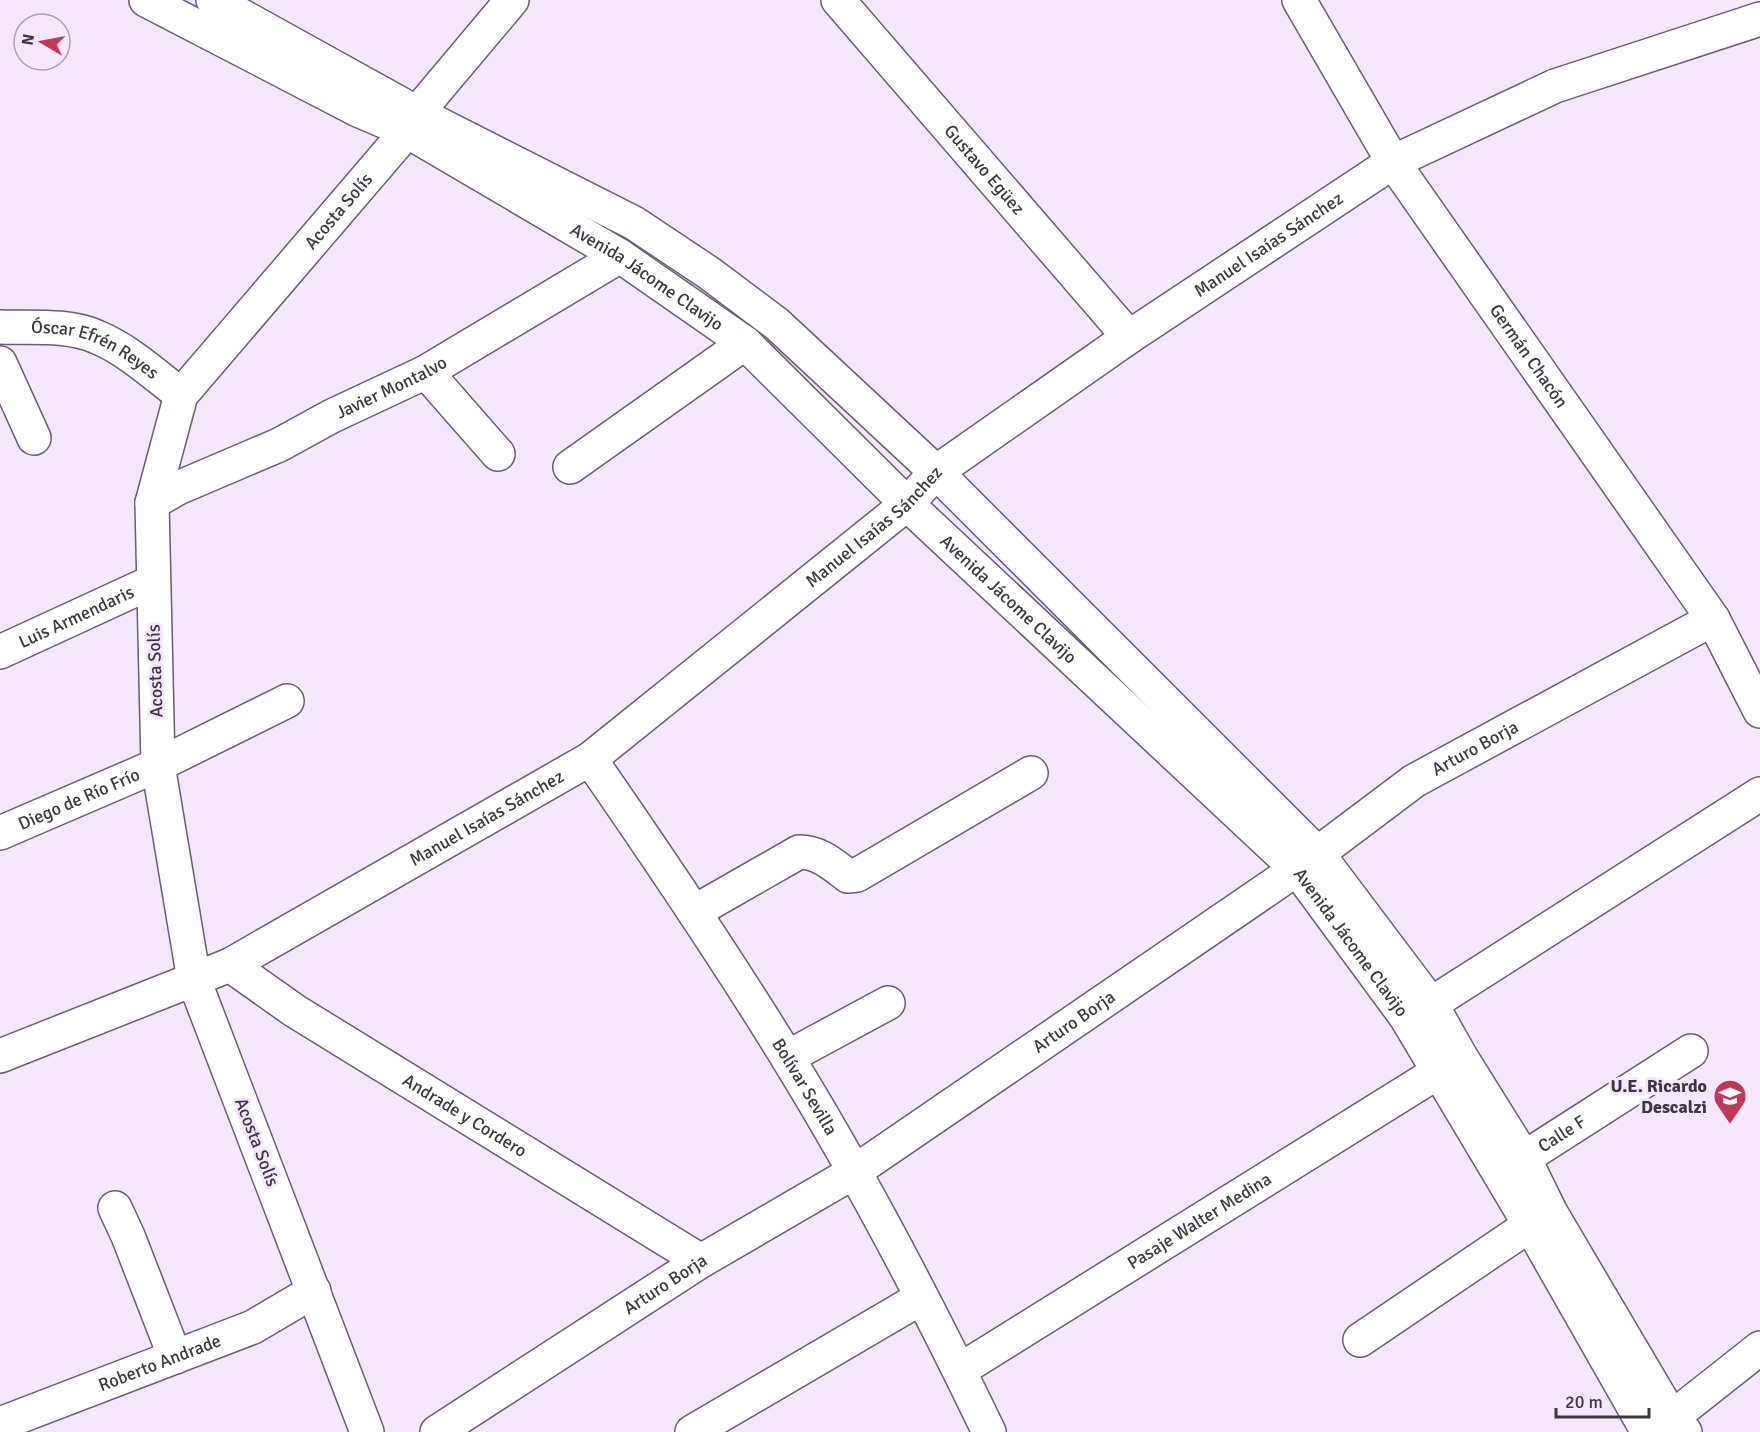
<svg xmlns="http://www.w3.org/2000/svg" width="1760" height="1432" viewBox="0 0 1760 1432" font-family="Signika,sans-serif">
<rect width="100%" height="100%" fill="#f5e7ff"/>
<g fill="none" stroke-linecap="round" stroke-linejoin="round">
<g stroke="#6c5c76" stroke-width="36">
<g id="minor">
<path id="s1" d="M146,0L358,110L407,131L620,256L745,343L907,504L1297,869L1406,1017L1530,1225L1648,1432"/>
<path d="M213,0L417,113L634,223L709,273L777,324L936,472L1318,854L1431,1004L1461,1057L1524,1158L1551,1213L1672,1418L1685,1432"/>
<path id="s2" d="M838,0L1129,337"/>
<path id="s3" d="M1299,0L1393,162L1713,619L1760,711"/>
<path id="s4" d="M0,327C31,328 68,324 97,337C128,350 154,374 181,395"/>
<path d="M0,363L34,438"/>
<path d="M426,372L498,454"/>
<path d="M570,467L745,343"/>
<path id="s5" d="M152,503L178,488L279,445L332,416L426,372L620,256"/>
<path id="s6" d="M0,652L152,582"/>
<path id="s7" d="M590,759C658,857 725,956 787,1057C861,1177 928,1305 989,1432"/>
<path id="s8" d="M0,833L158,765L287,701"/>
<path d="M694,912L799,852C819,852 832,864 848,876L857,875L1031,773"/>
<path id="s9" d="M230,965L295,1011L701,1261"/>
<path d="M1431,1004L1760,794"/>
<path id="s10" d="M0,1056L230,965L590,759L907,504L936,472L1129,337L1393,162L1555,86L1760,19"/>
<path d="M788,1057L888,1003"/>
<path id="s11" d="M1524,1158L1691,1051"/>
<path d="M115,1208L128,1236L175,1357"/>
<path d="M1360,1340L1530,1225L1550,1214"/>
<path id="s12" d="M960,1370L1438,1072"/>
<path id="s13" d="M0,1424L253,1327L314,1291"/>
<path d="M1655,1431L1760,1348"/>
<path id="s14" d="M367,1432L194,980L158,765L152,503L181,395L407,131L417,113L512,0"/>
<path id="s15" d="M437,1432L701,1261L854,1172L1297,869L1414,781L1713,619"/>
<path d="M692,1432L921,1298"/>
</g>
</g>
<use href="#minor" stroke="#fff" stroke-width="33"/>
</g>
<defs>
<g id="school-pin" transform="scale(1.725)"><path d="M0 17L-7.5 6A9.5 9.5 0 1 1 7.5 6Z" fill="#c5365b" stroke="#f5e7ff"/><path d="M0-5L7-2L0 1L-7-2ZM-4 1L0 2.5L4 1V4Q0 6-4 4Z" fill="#fff"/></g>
</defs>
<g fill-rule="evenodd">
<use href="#school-pin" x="1730" y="1096"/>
</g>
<g text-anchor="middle" stroke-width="6" stroke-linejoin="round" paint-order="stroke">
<g font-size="18" fill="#3e3742" stroke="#f5e7ff">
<text dy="6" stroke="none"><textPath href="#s2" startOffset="224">Gustavo Egüez</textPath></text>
<text dy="6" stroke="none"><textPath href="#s14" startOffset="1318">Acosta Solís</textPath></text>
<text dy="6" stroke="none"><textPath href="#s10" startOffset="1515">Manuel Isaías Sánchez</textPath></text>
<text dy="6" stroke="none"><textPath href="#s1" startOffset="573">Avenida Jácome Clavijo</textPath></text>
<text dy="6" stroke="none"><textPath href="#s4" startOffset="100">Óscar Efrén Reyes</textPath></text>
<text dy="6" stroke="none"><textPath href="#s3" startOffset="424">Germán Chacón</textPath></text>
<text dy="6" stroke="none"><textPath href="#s5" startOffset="266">Javier Montalvo</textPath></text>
<text dy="6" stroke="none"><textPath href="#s10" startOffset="1029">Manuel Isaías Sánchez</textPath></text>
<text dy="6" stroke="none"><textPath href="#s1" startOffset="1059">Avenida Jácome Clavijo</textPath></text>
<text dy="6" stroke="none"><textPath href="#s6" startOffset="84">Luis Armendaris</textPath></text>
<text transform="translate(155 671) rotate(-92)" y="6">Acosta Solís</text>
<text dy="6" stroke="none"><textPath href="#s15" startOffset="1244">Arturo Borja</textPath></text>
<text dy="6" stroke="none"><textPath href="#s8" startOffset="86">Diego de Río Frío</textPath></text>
<text dy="6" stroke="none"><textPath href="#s10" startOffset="543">Manuel Isaías Sánchez</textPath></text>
<text dy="6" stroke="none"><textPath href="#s1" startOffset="1545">Avenida Jácome Clavijo</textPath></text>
<text dy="6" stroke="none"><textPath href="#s15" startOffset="758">Arturo Borja</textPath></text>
<text dy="6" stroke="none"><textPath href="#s7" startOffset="392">Bolívar Sevilla</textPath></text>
<text dy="6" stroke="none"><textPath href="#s9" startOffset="279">Andrade y Cordero</textPath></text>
<text dy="6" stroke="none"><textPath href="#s11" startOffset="45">Calle F</textPath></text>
<text transform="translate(257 1142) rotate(69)" y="6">Acosta Solís</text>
<text dy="6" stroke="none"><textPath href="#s12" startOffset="282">Pasaje Walter Medina</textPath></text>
<text dy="6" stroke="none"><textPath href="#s15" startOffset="272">Arturo Borja</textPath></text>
<text dy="6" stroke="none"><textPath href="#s13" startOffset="171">Roberto Andrade</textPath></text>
</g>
<g font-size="18" font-weight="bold" fill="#3e3742" stroke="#f5e7ff" text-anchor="end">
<text x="1707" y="1092">U.E. Ricardo<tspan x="1707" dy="21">Descalzi</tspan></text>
</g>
</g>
<g transform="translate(42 42) rotate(280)"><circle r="28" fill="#f5e7ff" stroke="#aca1b3" stroke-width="1.5"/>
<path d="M0-4.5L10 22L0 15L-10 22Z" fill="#c5365b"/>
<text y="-9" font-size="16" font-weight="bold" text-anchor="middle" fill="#3e3742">N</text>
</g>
<path d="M1556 1408v9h93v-9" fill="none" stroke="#3e3742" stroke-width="3"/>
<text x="1565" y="1408" font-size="18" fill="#3e3742" stroke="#f5e7ff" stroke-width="4.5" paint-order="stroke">20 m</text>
</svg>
